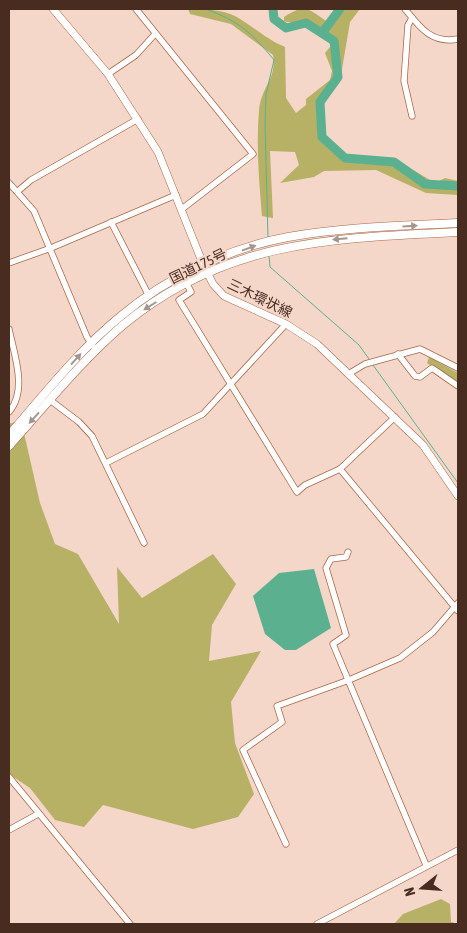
<svg xmlns="http://www.w3.org/2000/svg" width="467" height="933" viewBox="0 0 467 933" font-family="'Asap Condensed','Noto Sans JP',sans-serif">
<rect width="100%" height="100%" fill="#f5d7c9"/>
<g fill="#b6b165">
<path d="M188,9C203,9 221,9 235,16C253,26 267,40 285,47L286,98L296,113L306,105V99L330,80L332,71L325,53L334,42L315,29L311,23C303,21 291,24 284,21V17C304,4 308,8 326,21L336,9H360L350,22L340,81C316,100 317,101 319,132L349,161L363,164L381,157L398,161L435,183L445,178L458,181V195L426,193L376,170L324,171L314,177L280,183L299,165L295,152L270,151L273,218L262,216C259,181 256,146 259,110C261,87 277,79 273,55L231,24L190,14Z"/>
<path d="M429,357L458,373V385L427,363Z"/>
<path d="M21,420L40,503L55,544L78,554L119,624L117,567L142,598L213,554L236,584L212,625L209,661L261,651L231,702L235,743L254,794L238,817L193,829L103,805L84,827L55,820L30,788L9,774V424Z"/>
<path d="M441,899L450,904L451,922L458,924H394L403,914Z"/>
</g>
<path fill="#5bb18f" d="M314,569L331,628L296,650H285L265,634L253,596L279,573Z"/>
<g fill="none" stroke-linecap="round" stroke-linejoin="round">
<g stroke="#5bb18f" stroke-width="1">
<path d="M206,9C240,22 251,32 274,60L266,94L265,125L268,238"/>
<path d="M269,255L270,267L359,345L369,359"/>
<path d="M373,365L458,483"/>
</g>
<g stroke="#5bb18f" stroke-width="9">
<path d="M273,9L274,19L286,28L306,23L334,41L338,77L320,102L322,137L345,158L394,162L425,184L458,186"/>
<path d="M322,33L340,9"/>
</g>
<g stroke="#a96848" stroke-width="7">
<g id="minor">
<path d="M136,9L253,154L182,209"/>
<path d="M405,9C420,28 432,44 458,39"/>
<path d="M108,74L136,55L155,34"/>
<path d="M412,116L404,81L408,25L412,18"/>
<path d="M9,183L34,211L87,337L93,346"/>
<path d="M18,191L31,180L138,119"/>
<path d="M111,222L149,296"/>
<path d="M9,263L51,248L176,195"/>
<path d="M187,284L191,292L179,300L297,492L305,485L340,469L395,417"/>
<path d="M9,329C14,354 28,390 9,412"/>
<path d="M398,354L415,376L420,377L432,368L458,386"/>
<path d="M350,373L365,364L420,349L458,368"/>
<path d="M50,400L79,422L92,436L144,543"/>
<path d="M106,463L203,414L286,324"/>
<path d="M340,469L458,611"/>
<path d="M348,552L346,557L331,559L326,568L346,635L333,644L426,865"/>
<path d="M9,777L130,924"/>
<path d="M9,830L38,814"/>
<path d="M286,844L243,750L282,722L277,706L349,680L400,658L433,632L458,603"/>
<path d="M317,924L458,850"/>
</g>
</g>
<g stroke="#a96848" stroke-width="8">
<path id="major" d="M53,9L108,74L158,152L203,264L213,284L224,296L286,324L317,344L423,445L458,496"/>
</g>
<g stroke="#a96848" stroke-width="9">
<g id="highway">
<path d="M9,435C45,394 79,350 121,316C167,277 229,248 288,237C344,227 402,226 458,223"/>
<path d="M9,446C45,406 82,360 123,325C225,240 333,238 458,232"/>
</g>
</g>
<use href="#minor" stroke="#fff" stroke-width="5.5"/>
<use href="#major" stroke="#fff" stroke-width="7"/>
<use href="#highway" stroke="#fff" stroke-width="8"/>
</g>
<defs><path id="oneway-solid" d="M-6-.8H1V-3.2L6.5 0L1 3.2V.8H-6Z" transform="scale(1.25)"/></defs>
<g fill="#a4968f">
<use href="#oneway-solid" transform="translate(410 226) rotate(-3)"/>
<use href="#oneway-solid" transform="translate(340 239) rotate(175)"/>
<use href="#oneway-solid" transform="translate(249 248) rotate(-20)"/>
<use href="#oneway-solid" transform="translate(150 306) rotate(148)"/>
<use href="#oneway-solid" transform="translate(76 359) rotate(-48)"/>
<use href="#oneway-solid" transform="translate(34 418) rotate(132)"/>
</g>
<g text-anchor="middle" stroke-width="4.5" stroke-linejoin="round" paint-order="stroke">
<g font-size="14" fill="#482c1f" stroke="#f5d7c9">
<text transform="translate(198 266) rotate(-26)" y="5">国道175号</text>
<text transform="translate(260 298) rotate(26)" y="5">三木環状線</text>
</g>
</g>
<rect width="467" height="933" fill="none" stroke="#482c1f" stroke-width="20"/>
<g transform="translate(422 888) rotate(253)" stroke="#f5d7c9" stroke-width="4" paint-order="stroke">
<path d="M0-4L9 19L0 12L-9 19Z" fill="#482c1f"/>
<text y="-8" font-size="14" font-weight="bold" text-anchor="middle" fill="#482c1f">N</text>
</g>
</svg>
